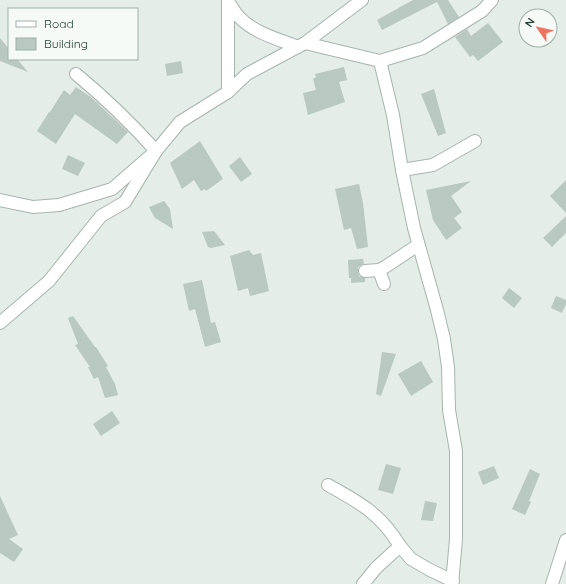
<svg xmlns="http://www.w3.org/2000/svg" width="566" height="584" viewBox="0 0 566 584" font-family="Quicksand,sans-serif">
<rect width="100%" height="100%" fill="#e4ede8"/>
<g fill="#b9c8c1">
<path d="M413,0H448L459,17L448,24L437,2L382,30L377,20Z"/>
<path d="M488,23L503,42L478,61L473,55L470,57L455,37L467,29L471,36Z"/>
<path d="M0,38L9,49V59H17L28,72L0,61Z"/>
<path d="M181,61L183,73L167,76L165,64Z"/>
<path d="M344,67L347,80L339,82L345,102L308,115L303,93L316,90L313,79L316,77L315,74Z"/>
<path d="M76,87L92,98L128,132L117,144L75,114L56,144L37,131L49,112L51,113L50,112L64,90L70,95Z"/>
<path d="M434,89L446,133L438,136L421,94Z"/>
<path d="M200,141L223,179L206,191L205,189L201,191L194,180L182,189L170,163Z"/>
<path d="M68,155L85,163L78,176L62,169Z"/>
<path d="M240,157L252,174L241,182L229,166Z"/>
<path d="M566,180V213L550,196Z"/>
<path d="M471,181L451,196L462,212L454,218L462,228L446,240L433,220L426,190Z"/>
<path d="M359,184L363,203L368,247L357,249L351,228L344,230L335,189Z"/>
<path d="M164,201L170,209L173,229L155,218L149,207Z"/>
<path d="M566,216V233L552,247L543,238Z"/>
<path d="M214,231L225,245L211,248L208,247L202,232Z"/>
<path d="M249,250L253,255L261,253L269,291L250,296L248,288L238,291L230,256Z"/>
<path d="M363,259L364,264L358,267V271L359,276L365,278V282L351,283V278H349L348,260Z"/>
<path d="M202,280L211,323L215,322L221,342L205,347L195,309L189,311L183,284Z"/>
<path d="M509,288L522,298L514,308L502,298Z"/>
<path d="M556,296L566,300V304L562,313L551,308Z"/>
<path d="M73,316L95,347H96L108,366L106,367L115,384L118,395L105,398L98,377L94,379L88,367H90L75,345L78,344L68,318Z"/>
<path d="M382,352L396,354L381,396L376,394Z"/>
<path d="M421,361L433,382L411,396L398,374Z"/>
<path d="M112,411L120,423L101,436L93,424Z"/>
<path d="M386,464L401,468L393,494L378,490Z"/>
<path d="M494,466L499,478L483,485L478,472Z"/>
<path d="M530,469L540,474L529,501L531,502L525,515L512,509Z"/>
<path d="M0,496L18,535L9,539L23,549L14,562L0,553Z"/>
<path d="M425,501L437,503L433,521L421,520Z"/>
</g>
<g fill="none" stroke-linecap="round" stroke-linejoin="round">
<g stroke="#a7b5ae" stroke-width="14">
<g id="minor">
<path d="M228,1V92"/>
<path d="M228,1C231,6 235,13 239,17C254,33 278,39 298,47"/>
<path d="M305,43L380,61L423,48L482,11L492,0"/>
<path d="M380,61L393,115L402,170L414,228L437,310L444,339L448,367L449,410L456,451V539L452,584"/>
<path d="M402,170L433,165L475,141"/>
<path d="M0,200L33,207L59,205L112,189L156,151L180,122L228,92L247,74L305,43L362,0"/>
<path d="M379,270L384,284"/>
<path d="M365,271L379,270L385,267L418,245"/>
<path d="M0,323L49,281L101,216L125,202L156,151C131,123 105,98 76,74"/>
<path d="M328,485C359,502 381,514 400,546"/>
<path d="M363,584L376,568L400,546L411,559L430,570L453,581"/>
<path d="M552,584L566,540"/>
</g>
</g>
<use href="#minor" stroke="#fff" stroke-width="12"/>
</g>
<rect x="8" y="8" width="130" height="52" fill="#f5faf7" stroke="#a1afa9"/>
<rect x="16" y="21" width="20" height="6" fill="#ffffff" stroke="#a1afa9"/>
<text x="44" y="28" font-size="12" fill="#243e34">Road</text>
<rect x="16" y="38" width="20" height="12" fill="#b9c8c1" stroke="#a1afa9"/>
<text x="44" y="48" font-size="12" fill="#243e34">Building</text>
<g transform="translate(538 28) rotate(304)"><circle r="19" fill="#f5faf7" stroke="#a1afa9"/>
<path d="M0-3L7 15L0 10L-7 15Z" fill="#ee7361"/>
<text y="-6" font-size="11" font-weight="bold" text-anchor="middle" fill="#243e34">N</text>
</g>
</svg>
